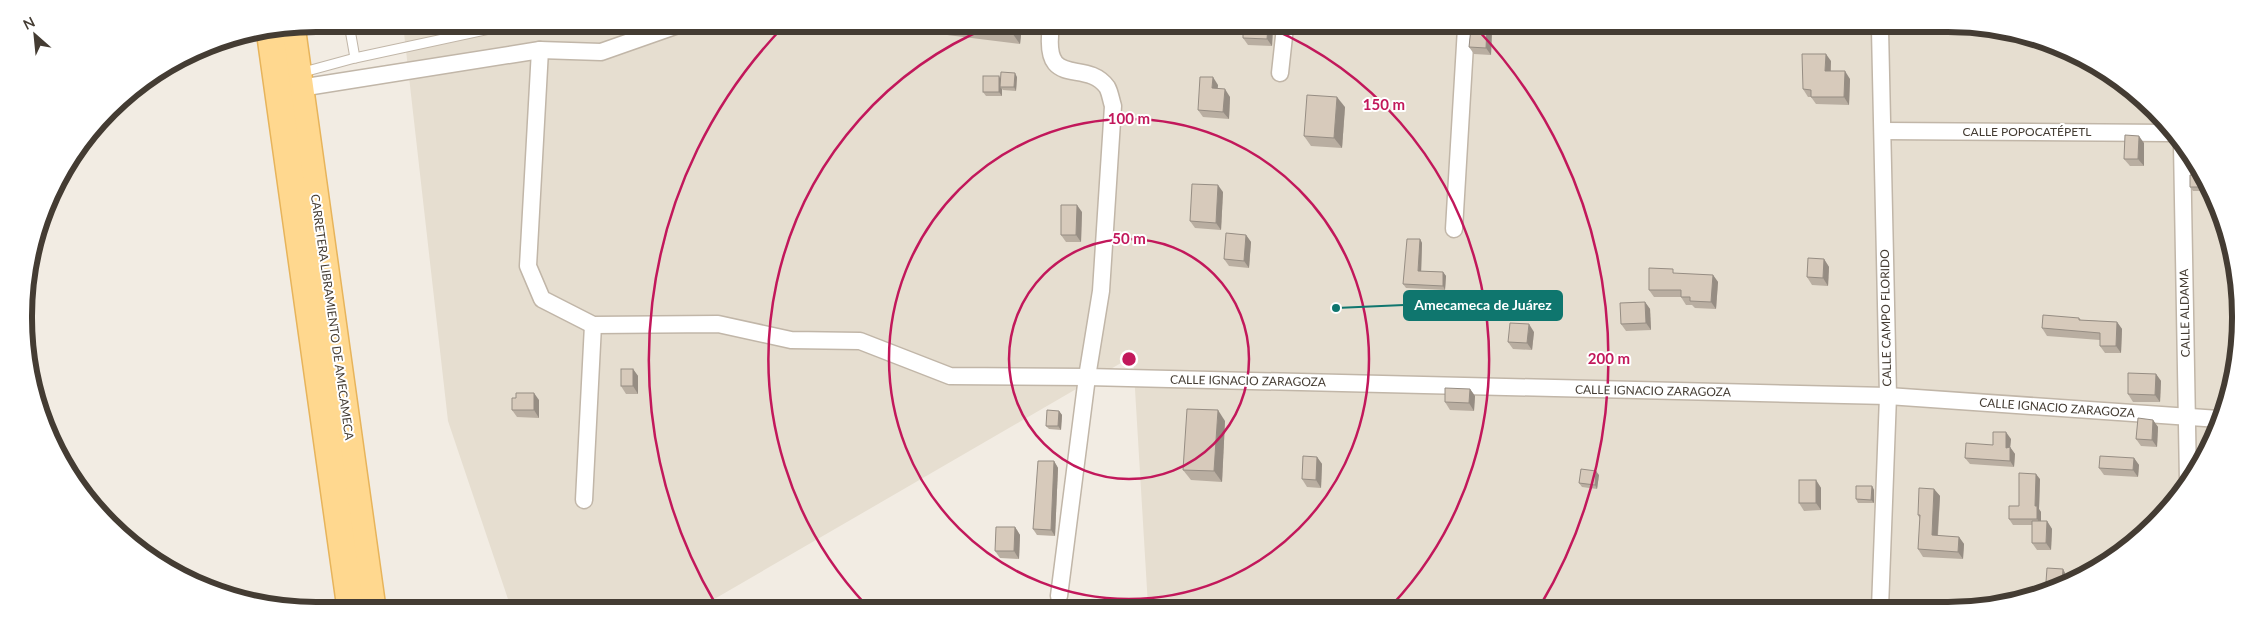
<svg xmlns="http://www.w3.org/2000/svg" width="2265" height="634" viewBox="0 0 2265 634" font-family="Lato,sans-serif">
<rect width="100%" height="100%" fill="#f2ece3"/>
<path fill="#e6ded0" d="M403,24L2005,29L2111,73L2192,154L2236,260V374L2202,463L2155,525L2077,580L1986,608L1148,606L1133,356L704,605H510L448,421Z"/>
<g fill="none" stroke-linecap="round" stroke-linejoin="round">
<g stroke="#c1b6a8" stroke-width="11">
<g id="service">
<path d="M349,24L355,58"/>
<path d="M300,73L355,58L513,24"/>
</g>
</g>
<g stroke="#c1b6a8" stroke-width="19">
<g id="minor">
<path d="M1051,26C1042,92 1085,57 1107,87C1110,92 1111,100 1113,106L1101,291L1087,377L1059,596"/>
<path d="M1880,29L1888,396L1880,608"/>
<path d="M540,50L528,266L542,299L593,325L718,324L791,340L860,341L950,376L1087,377L1888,396L2219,419"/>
<path d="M1280,73L1285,27"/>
<path d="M300,88L540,50L601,52L678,25"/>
<path d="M1883,131L2170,133"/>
<path d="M2182,144L2188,481"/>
<path d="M1454,229L1466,28"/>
<path d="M584,500L593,325"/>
</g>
</g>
<g stroke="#e7b45b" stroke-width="29">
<g id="primary">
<path d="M292,29L372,605"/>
<path d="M270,33L350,605"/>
</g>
</g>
<use href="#service" stroke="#fff" stroke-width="9"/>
<use href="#minor" stroke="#fff" stroke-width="16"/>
<use href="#primary" stroke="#ffd88f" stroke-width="26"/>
</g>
<g fill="#b9aea1">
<path d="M926,26H1022L1020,44L931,33Z"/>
<path d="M1243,27H1273L1272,46L1248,45L1243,38Z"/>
<path d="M1471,28H1490L1492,30L1491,55L1474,54L1469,47Z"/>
<path d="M1790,29H1819V32L1793,33Z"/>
<path d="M1974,29H1994V36L1979,37Z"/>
<path d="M1831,61V71L1850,79L1849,105L1816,104L1811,97H1808L1803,89Z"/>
<path d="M1017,77L1016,91L1003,90L1002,89V96H986L983,92Z"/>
<path d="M1218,85L1217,89L1230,97L1229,119L1203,117L1198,110Z"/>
<path d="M1345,107L1342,148L1311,146L1304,136Z"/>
<path d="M2144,143V166H2130L2124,159Z"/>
<path d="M2200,175L2206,188V191H2193L2190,187Z"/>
<path d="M2206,189L2212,202H2209L2206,198Z"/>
<path d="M1223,192L1221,230L1195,228L1190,221Z"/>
<path d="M1082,212L1081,242H1066L1061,235Z"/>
<path d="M1246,235L1251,242L1249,268L1229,266L1224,259Z"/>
<path d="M1420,239L1422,243L1421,271L1443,272L1446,276L1445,290L1406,288L1403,284Z"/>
<path d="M1824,259L1829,267L1828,286L1812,285L1807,277Z"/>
<path d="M1676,274L1713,275L1718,282L1716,309L1695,308L1692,305H1686L1681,297H1654L1649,290Z"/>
<path d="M1645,302L1650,309L1651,330L1626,331L1621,324Z"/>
<path d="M2079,318L2081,320L2117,322L2122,329L2121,353H2105L2100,346V340L2047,336L2042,328Z"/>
<path d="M1534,332L1532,350L1513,349L1508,342Z"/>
<path d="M633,369L638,376V394H626L621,386Z"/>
<path d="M2156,374L2161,381L2160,402H2133L2128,394Z"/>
<path d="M1470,389L1475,396L1474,411L1450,410L1445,402Z"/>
<path d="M539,400V418L517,417L512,410Z"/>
<path d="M1059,411L1062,415L1061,430L1049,429L1046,426Z"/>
<path d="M2153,420L2158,427L2157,447L2141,446L2136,439Z"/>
<path d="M1225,421L1222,482L1191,480L1183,470Z"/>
<path d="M2011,439L2010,447L2015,454L2014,467L1970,464L1965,458L1993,445Z"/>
<path d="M1317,457L1322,464L1321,488L1307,487L1302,479Z"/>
<path d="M2134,458L2139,465L2138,477L2104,475L2099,468Z"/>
<path d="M1054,461L1058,468L1055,536L1037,535L1033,529Z"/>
<path d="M1599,475L1597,489L1582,487L1579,483Z"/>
<path d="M2040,479L2039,509L2041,512V521H2047L2052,529L2051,550H2037L2032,543V525H2013L2009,519Z"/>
<path d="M1816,480L1821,488V510L1804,511L1799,503Z"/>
<path d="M1872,486L1874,490V503H1858L1856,499Z"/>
<path d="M1934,489L1940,496L1938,536L1959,537L1964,544L1963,559L1923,557L1918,549L1920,519L1918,515Z"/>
<path d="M1015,527L1020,535L1019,559L1000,558L995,551Z"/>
<path d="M2063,569L2065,573L2064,584L2057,586H2049L2046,582Z"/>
</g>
<g fill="#968d83">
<path d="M1011,26H1022L1020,44L1010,30Z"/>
<path d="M1268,27H1273L1272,46L1267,39Z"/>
<path d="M1487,28H1490L1492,30L1491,55L1486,48Z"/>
<path d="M1989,29H1994V36Z"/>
<path d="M1826,54L1831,61L1830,78L1825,71Z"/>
<path d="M1845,71L1850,79L1849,105L1844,97Z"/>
<path d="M1015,73L1017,77L1016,91L1014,87Z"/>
<path d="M999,76L1001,80L1000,87L1002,89V96L999,92Z"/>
<path d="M1213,77L1218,85L1217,96L1212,88Z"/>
<path d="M1225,89L1230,97L1229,119L1223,112Z"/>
<path d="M1337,97L1345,107L1342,148L1334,138Z"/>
<path d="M2139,136L2144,143V166L2138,159Z"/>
<path d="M2203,182L2206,188V191L2203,187Z"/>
<path d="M1218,185L1223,192L1221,230L1216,223Z"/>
<path d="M1077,205L1082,212L1081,242L1076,235Z"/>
<path d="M1246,235L1251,242L1249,268L1244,261Z"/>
<path d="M1420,239L1422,243L1421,275L1418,271Z"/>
<path d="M1824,259L1829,267L1828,286L1823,278Z"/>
<path d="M1443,272L1446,276L1445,290L1443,286Z"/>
<path d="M1713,275L1718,282L1716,309L1711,302Z"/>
<path d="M1645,302L1650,309L1651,330L1646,323Z"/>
<path d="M2117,322L2122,329L2121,353L2116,346Z"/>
<path d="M1529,324L1534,332L1532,350L1527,343Z"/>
<path d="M633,369L638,376V394L633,386Z"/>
<path d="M2156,374L2161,381L2160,402L2155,395Z"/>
<path d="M1470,389L1475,396L1474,411L1469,403Z"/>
<path d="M534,393L539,400V418L534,410Z"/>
<path d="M1218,410L1225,421L1222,482L1214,471Z"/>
<path d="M1059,411L1062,415L1061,430L1058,426Z"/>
<path d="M2153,420L2158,427L2157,447L2152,440Z"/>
<path d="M2006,432L2011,439L2010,449V447L2015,454L2014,467L2010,461L2006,448Z"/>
<path d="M1317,457L1322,464L1321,488L1316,480Z"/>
<path d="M2134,458L2139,465L2138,477L2133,470Z"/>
<path d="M1054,461L1058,468L1055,536L1051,530Z"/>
<path d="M1596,471L1599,475L1597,489L1595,485Z"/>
<path d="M2036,474L2040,479L2039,509L2041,512V525L2037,519L2035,506Z"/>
<path d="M1816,480L1821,488V510L1816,503Z"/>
<path d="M1872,486L1874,490V503L1871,500Z"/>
<path d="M1934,489L1940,496L1937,543L1932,535Z"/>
<path d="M2047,521L2052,529L2051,550L2046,543Z"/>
<path d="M1015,527L1020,535L1019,559L1014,551Z"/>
<path d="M1959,537L1964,544L1963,559L1958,552Z"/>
<path d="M2063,569L2065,573L2064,584L2063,585L2062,583Z"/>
<path d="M1127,600L1131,606H1127Z"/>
</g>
<g fill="#d7cabb" stroke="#968d83">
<path d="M976,26H1011L1010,30Z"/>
<path d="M1243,27H1268L1267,39L1243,38Z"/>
<path d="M1471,28H1487L1486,48L1469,47Z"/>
<path d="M1802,54H1826L1825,71H1845L1844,97H1811V90L1803,89Z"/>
<path d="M1001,72L1015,73L1014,87H1000Z"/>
<rect x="983" y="76" width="16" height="16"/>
<path d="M1200,77H1213L1212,88L1225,89L1223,112L1198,110Z"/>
<path d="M1307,95L1337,97L1334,138L1304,136Z"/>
<path d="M2125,135L2139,136L2138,159H2124Z"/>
<path d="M2190,175H2200L2203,182V187H2190Z"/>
<path d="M1192,184L1218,185L1216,223L1190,221Z"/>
<path d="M2206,189L2210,198H2206Z"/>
<path d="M1061,205H1077L1076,235H1061Z"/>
<path d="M1226,233L1246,235L1244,261L1224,259Z"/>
<path d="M1407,239H1420L1418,271L1443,272V286L1403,284Z"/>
<path d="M1808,258L1824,259L1823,278L1807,277Z"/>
<path d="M1649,268L1673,269V273L1713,275L1711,302L1690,301V297H1681V290H1649Z"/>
<path d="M1645,302L1646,323L1621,324L1620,303Z"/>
<path d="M2043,315L2079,318V320L2117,322L2116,346H2100V333L2042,328Z"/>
<path d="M1510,323L1529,324L1527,343L1508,342Z"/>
<rect x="621" y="369" width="12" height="17"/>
<path d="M2128,373L2156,374L2155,395L2128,394Z"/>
<path d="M1445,388L1470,389L1469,403L1445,402Z"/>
<path d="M516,393H534V410H512V398H516Z"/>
<path d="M1187,409L1218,410L1214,471L1183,470Z"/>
<path d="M1047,410L1059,411L1058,426H1046Z"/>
<path d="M2138,418L2153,420L2152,440L2136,439Z"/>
<path d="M1993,432H2006V448L2010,447V461L1965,458L1966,443L1993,445Z"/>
<path d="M1303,456L1317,457L1316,480L1302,479Z"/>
<path d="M2100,456L2134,458L2133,470L2099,468Z"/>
<path d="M1038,461H1054L1051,530L1033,529Z"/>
<path d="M1581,469L1596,471L1595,485L1579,483Z"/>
<path d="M2019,473L2036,474L2035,506H2037V519H2009V506H2019Z"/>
<rect x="1799" y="480" width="17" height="23"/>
<path d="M1856,486H1872L1871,500L1856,499Z"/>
<path d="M1919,488L1934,489L1932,535L1959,537L1958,552L1918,549L1920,515H1918Z"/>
<path d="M2032,521H2047L2046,543H2032Z"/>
<path d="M996,527H1015L1014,551H995Z"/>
<path d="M2047,568L2063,569L2062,583L2046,582Z"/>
<path d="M1104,599L1127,600V606H1103Z"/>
<rect x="953" y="603" width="15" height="3"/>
</g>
<g fill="none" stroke="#c2185b" stroke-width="2.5">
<circle cx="1129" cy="359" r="120"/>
<circle cx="1129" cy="359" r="240"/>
<path d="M866 605A360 360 0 0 1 991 26M1270 28A360 360 0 0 1 1392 605"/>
<path d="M715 603A480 480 0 0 1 784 26M1477 29A480 480 0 0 1 1540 606"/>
</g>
<g text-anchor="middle" stroke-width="4" stroke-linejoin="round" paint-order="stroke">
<g font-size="12" fill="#443c33" stroke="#fff">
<text x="2027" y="136">CALLE POPOCATÉPETL</text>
<text transform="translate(2185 313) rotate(-91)" y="4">CALLE ALDAMA</text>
<text transform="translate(332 317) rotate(82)" y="4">CARRETERA LIBRAMIENTO DE AMECAMECA</text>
<text transform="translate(1886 318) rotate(-91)" y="4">CALLE CAMPO FLORIDO</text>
<text transform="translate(1248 381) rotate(1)" y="4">CALLE IGNACIO ZARAGOZA</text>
<text transform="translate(1653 391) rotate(1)" y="4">CALLE IGNACIO ZARAGOZA</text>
<text transform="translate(2057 408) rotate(4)" y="4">CALLE IGNACIO ZARAGOZA</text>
</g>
</g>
<path d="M0 0H2265V634H0ZM316 32H1948A284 284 0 0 1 2232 316V318A284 284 0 0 1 1948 602H316A284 284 0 0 1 32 318V316A284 284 0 0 1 316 32Z" fill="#fff" fill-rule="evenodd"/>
<path fill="none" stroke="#443c33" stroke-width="6" d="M316 32H1948A284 284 0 0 1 2232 316V318A284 284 0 0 1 1948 602H316A284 284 0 0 1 32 318V316A284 284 0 0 1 316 32Z"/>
<circle cx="1129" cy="359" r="8" fill="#c2185b" stroke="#fff" stroke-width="2.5"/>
<g font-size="15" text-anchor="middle" font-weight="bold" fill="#c2185b" stroke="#fff" stroke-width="4" stroke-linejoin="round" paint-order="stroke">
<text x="1384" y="110">150 m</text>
<text x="1129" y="124">100 m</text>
<text x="1129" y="244">50 m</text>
<text x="1609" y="364">200 m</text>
</g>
<path fill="none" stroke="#0f766e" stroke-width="2" d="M1336 308L1404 305"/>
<circle fill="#0f766e" stroke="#fff" stroke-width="2" cx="1336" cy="308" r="5"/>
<rect fill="#0f766e" stroke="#0f766e" stroke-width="2" x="1404" y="291" width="158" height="29" rx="5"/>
<g font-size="14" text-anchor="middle" font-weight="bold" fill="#fff">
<text x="1483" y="310">Amecameca de Juárez</text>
</g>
<g transform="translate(35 35) rotate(333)" stroke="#ffffff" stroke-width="4" paint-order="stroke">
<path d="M0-4L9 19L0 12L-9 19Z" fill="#443c33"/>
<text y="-8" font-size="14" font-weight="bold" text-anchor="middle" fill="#443c33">N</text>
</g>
</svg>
